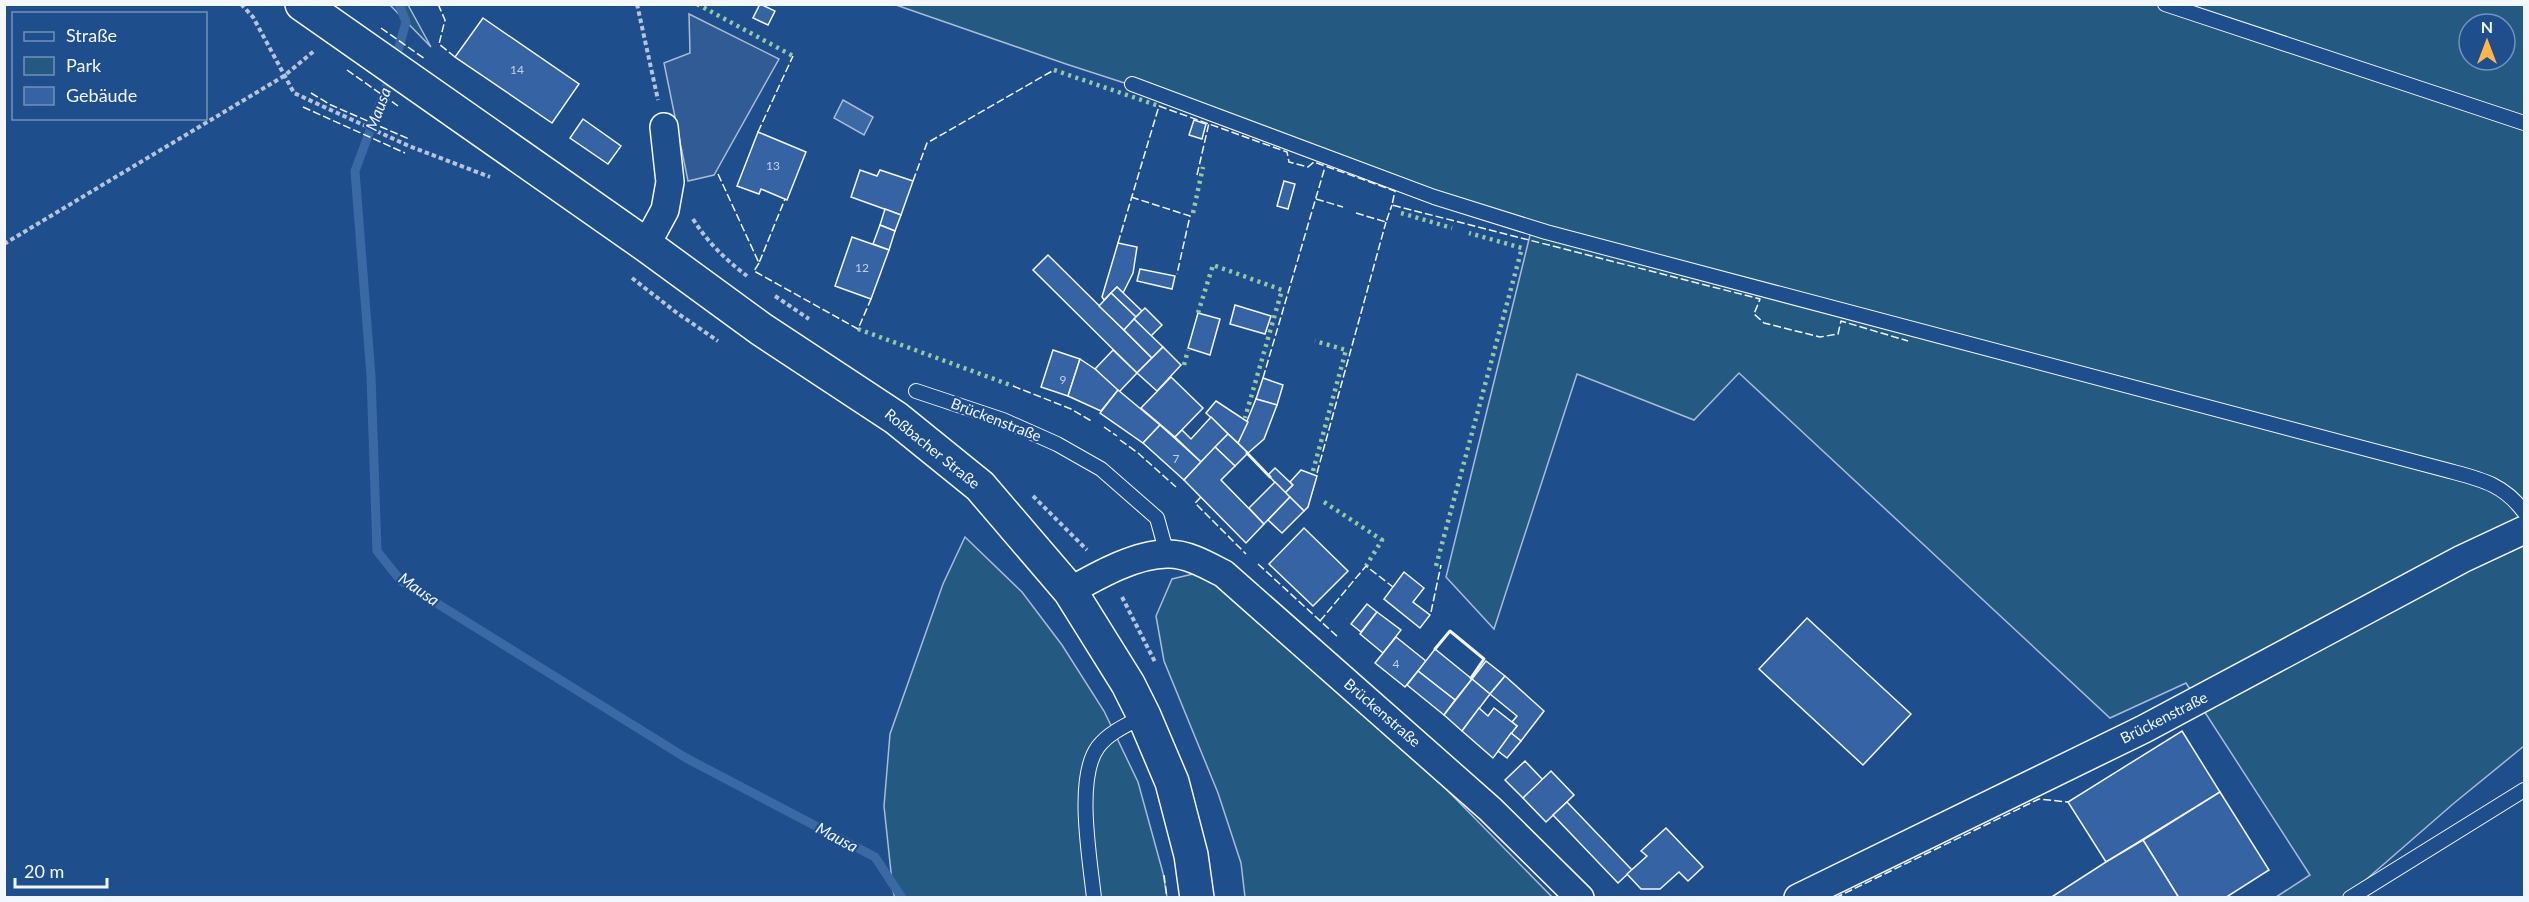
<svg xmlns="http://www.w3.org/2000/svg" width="2529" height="902" viewBox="0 0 2529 902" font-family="Lato,sans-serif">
<rect width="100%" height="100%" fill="#1f4e8c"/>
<g fill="#245a82" stroke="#a8bbd7" stroke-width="1.5" fill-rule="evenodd">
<path d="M390,5H408L431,47Z"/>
<path d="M896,5H2524V746L2453,804L2346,897H2276L2310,875L2186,683L2110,718L1739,373L1694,420L1577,374L1494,629L1446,577L1533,223L1363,167L1294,138L1066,64ZM2469,24H2505V60H2469Z"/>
<path d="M965,537L1022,592L1062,645L1104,711L1138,782L1163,873L1167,897L895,898L893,891L884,806L890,734L943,584Z"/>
<path d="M1197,573L1252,591L1552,897H1245L1241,863L1218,793L1164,661L1156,616L1172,579Z"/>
</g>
<path fill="#305b95" stroke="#a8bbd7" stroke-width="1.5" d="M689,14L779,59L714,175L688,181L664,63L690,53Z"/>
<path fill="#3b69a3" stroke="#a8bbd7" stroke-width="1.5" d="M843,100L873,117L864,135L834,118Z"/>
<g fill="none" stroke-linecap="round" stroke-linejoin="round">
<g stroke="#3b69a3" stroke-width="9">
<path d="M395,61L406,22L399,4"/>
<path d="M391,74L355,171L371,376L377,551L401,581L686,758L875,857L902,898"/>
</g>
</g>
<g fill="#3563a3" stroke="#f2f6ff" stroke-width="1.5">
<path d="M760,4L775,11L768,25L753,18Z"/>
<path d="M483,18L579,84L552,123L455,57Z"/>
<path d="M583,119L621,146L608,164L570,138Z"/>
<path d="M1194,120L1206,124L1202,139L1189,135Z"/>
<path d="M758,132L806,152L787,200L761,189L759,194L737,186Z"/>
<path d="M860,170L877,176L880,170L913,181L901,215L851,197Z"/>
<path d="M1284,181L1295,184L1288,209L1277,206Z"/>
<path d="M885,209L901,215L895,231L880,225Z"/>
<path d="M880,225L895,231L889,250L873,244Z"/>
<path d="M852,237L889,250L871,299L835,286Z"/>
<path d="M1118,243L1137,247L1133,273L1123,293L1117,287L1104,300L1102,297Z"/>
<path d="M1048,255L1152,358L1137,373L1033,270Z"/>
<path d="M1140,269L1175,276L1172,289L1137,281Z"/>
<path d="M1117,287L1142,311L1136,317L1111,293Z"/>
<path d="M1111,293L1136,317L1124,330L1099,306Z"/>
<path d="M1235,305L1271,316L1265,334L1230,324Z"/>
<path d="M1145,308L1162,325L1151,336L1134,319Z"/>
<path d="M1198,313L1220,319L1210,355L1188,348Z"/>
<path d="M1134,319L1163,347L1152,358L1124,330Z"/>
<path d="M1163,347L1181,365L1157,391L1137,373Z"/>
<path d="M1053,350L1080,359L1068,396L1041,387Z"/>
<path d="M1113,350L1137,373L1119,392L1095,369Z"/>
<path d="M1080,359L1095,369L1118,390L1101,411L1068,396Z"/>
<path d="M1171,377L1203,408L1175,437L1141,408Z"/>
<path d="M1263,378L1283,385L1277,405L1256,399Z"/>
<path d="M1118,390L1160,425L1143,443L1100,413Z"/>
<path d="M1256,399L1277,405L1264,439L1248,453L1238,443Z"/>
<path d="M1216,401L1248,422L1238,443L1206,413Z"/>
<path d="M1211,417L1228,434L1201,462L1175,437L1182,430L1191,439Z"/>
<path d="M1160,425L1201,462L1184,480L1143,443Z"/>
<path d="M1228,434L1248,453L1235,466L1215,447Z"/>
<path d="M1215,447L1235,466L1221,480L1264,524L1246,543L1184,480Z"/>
<path d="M1275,468L1293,485L1285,493L1268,475Z"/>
<path d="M1301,470L1317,476L1308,507L1304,511L1285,493L1293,485L1290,482Z"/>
<path d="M1275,482L1290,497L1264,524L1249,508Z"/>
<path d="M1290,497L1304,511L1282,533L1268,520Z"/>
<path d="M1304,528L1348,571L1313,606L1269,564Z"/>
<path d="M1404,572L1424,588L1413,602L1430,615L1420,628L1384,599Z"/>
<path d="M1367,604L1377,612L1361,632L1351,624Z"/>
<path d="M1377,612L1401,630L1383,653L1360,634Z"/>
<path d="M1807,618L1911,714L1863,765L1759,669Z"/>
<path d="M1396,637L1426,661L1405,687L1375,663Z"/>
<path d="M1435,649L1472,679L1455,700L1418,671Z"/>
<path d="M1486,661L1505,676L1490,694L1472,679Z"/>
<path d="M1418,671L1455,700L1444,715L1407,685Z"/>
<path d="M1505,676L1544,711L1521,741L1511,733L1517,726L1512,722L1517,716L1490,694Z"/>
<path d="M1472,679L1490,694L1462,731L1444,715Z"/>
<path d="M1479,708L1488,716L1494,708L1517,726L1493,758L1462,731Z"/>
<path d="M2182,731L2220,792L2106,862L2068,802Z"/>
<path d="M1511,733L1521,741L1507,758L1498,751Z"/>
<path d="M1525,761L1543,780L1523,798L1505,780Z"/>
<path d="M1551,771L1574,795L1546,822L1523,798Z"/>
<path d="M2220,792L2269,870L2225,898H2179L2143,840Z"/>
<path d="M1567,802L1632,870L1618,883L1553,815Z"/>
<path d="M1666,828L1703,867L1688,881L1679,872L1660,889H1641L1627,874L1647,856L1641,851Z"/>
<path d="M2143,840L2179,898H2050L2106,862Z"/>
</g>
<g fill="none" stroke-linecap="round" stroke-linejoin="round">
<g stroke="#f2f6ff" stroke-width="16">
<g id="lane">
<path d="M2165,4L2524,123"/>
<path d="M1132,84L1434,197L1546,232L2446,470C2479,479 2503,483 2524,512"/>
<path d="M916,391L1003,420L1057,444L1101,469L1157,518L1167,554"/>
<path d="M1094,898C1090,859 1075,778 1098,747C1109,732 1129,724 1144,716"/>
<path d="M2350,898L2524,790"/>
</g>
</g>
<g stroke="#f2f6ff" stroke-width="30">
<g id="street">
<path d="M646,245L665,210L670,182L664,127"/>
<path d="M1070,591C1097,576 1135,554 1167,554C1186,553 1207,565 1224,574L1490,809L1580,898"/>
<path d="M1798,898L2144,729L2462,559L2524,530"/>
</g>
</g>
<g stroke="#f2f6ff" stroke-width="36">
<path id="primary" d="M302,4L646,245L761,329L896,418L980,486L1070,591L1128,684L1144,716L1172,782L1191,855L1197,898"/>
</g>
<g stroke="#b3c4dc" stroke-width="4" stroke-dasharray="4.5 3" stroke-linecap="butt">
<path d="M241,4L253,17L294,93L409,146L490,177"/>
<path d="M637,4L658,100"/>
<path d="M693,219C708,243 725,259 747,276"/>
<path d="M4,244L284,76L314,51"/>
<path d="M632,278L677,313L718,341"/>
<path d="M775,296L809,319"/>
<path d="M1033,496L1087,550"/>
<path d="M1122,597L1155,662"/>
</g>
<use href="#lane" stroke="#1f4e8c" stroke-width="14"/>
<use href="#street" stroke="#1f4e8c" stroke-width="27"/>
<use href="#primary" stroke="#1f4e8c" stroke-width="33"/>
<g stroke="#97c8a6" stroke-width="4.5" stroke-dasharray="3 4.5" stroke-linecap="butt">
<path d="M697,4L793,56"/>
<path d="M1054,70L1159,106"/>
<path d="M1193,213L1203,167"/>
<path d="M1401,213L1452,228"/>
<path d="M1198,313L1213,265L1282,290L1245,418"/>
<path d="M858,329L1013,386"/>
<path d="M1184,365L1188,350"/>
<path d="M1313,471L1346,350L1315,341"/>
<path d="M1324,502L1382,540L1366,566"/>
<path d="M1436,566L1522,248L1469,233"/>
</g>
<g stroke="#f2f6ff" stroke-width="1.5" stroke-dasharray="8 3" stroke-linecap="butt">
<path d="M438,4L445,20L439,44L455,57"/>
<path d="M381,28L425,59"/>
<path d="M347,70L398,106"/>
<path d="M311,93L331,105L409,139"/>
<path d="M303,107L405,153"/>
<path d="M758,132L793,56"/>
<path d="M718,174L759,263L785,199"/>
<path d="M1197,175L1209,123"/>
<path d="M913,181L927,143L1054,70"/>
<path d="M1131,197L1190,216L1177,274"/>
<path d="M1316,199L1343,207"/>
<path d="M1356,213L1386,222L1392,205"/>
<path d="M1118,243L1159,106L1287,152L1289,162L1308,167L1314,162L1395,191L1392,205L1760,299L1754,314L1764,323L1820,337L1838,334L1841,321L1908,341"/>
<path d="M759,263L754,271L858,329L871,299"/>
<path d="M1263,378L1325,167"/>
<path d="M1013,386L1071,409L1093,422"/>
<path d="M1104,427L1117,436"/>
<path d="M1120,440L1138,453L1176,487"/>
<path d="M1317,473L1386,222"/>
<path d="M1201,497L1195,503L1246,554"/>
<path d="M1258,564L1339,638"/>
<path d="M1431,612L1441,565"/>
<path d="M1320,621L1366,566L1393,587"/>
<path d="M1164,875L1167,898"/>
<path d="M1835,898L2039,799L2068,802"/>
</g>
<g stroke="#f2f6ff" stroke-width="3">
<path d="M1247,453L1270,477"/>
<path d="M1435,649L1450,631L1484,659L1471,678"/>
</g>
</g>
<g text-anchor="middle" stroke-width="4.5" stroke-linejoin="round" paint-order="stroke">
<g font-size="12" fill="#c3d1e8">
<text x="517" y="74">14</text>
<text x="773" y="170">13</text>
<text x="862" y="272">12</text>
<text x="1063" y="384">9</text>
<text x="1176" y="463">7</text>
<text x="1396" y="668">4</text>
</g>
<g font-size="15" fill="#f2f6ff" stroke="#1f4e8c">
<text transform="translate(996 420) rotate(21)" y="5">Brückenstraße</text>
<text transform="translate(932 449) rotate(39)" y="5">Roßbacher Straße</text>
<text transform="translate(1382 713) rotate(41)" y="5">Brückenstraße</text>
<text transform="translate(2164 718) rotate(-27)" y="5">Brückenstraße</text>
</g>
<g font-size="16" font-style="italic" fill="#f2f6ff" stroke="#1f4e8c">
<text transform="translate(378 109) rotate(-70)" y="6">Mausa</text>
<text transform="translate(419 589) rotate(35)" y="6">Mausa</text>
<text transform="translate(837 837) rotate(28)" y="6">Mausa</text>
</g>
</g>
<rect width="2529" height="902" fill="none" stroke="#f2f6ff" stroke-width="12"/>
<rect x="12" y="12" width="195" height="108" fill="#1f4e8c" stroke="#7391ba" stroke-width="1.5"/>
<rect x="24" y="32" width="30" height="9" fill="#1f4e8c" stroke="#7391ba" stroke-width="1.5"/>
<text x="66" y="42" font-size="18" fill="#f2f6ff">Straße</text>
<rect x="24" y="57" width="30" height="18" fill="#245a82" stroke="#7391ba" stroke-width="1.5"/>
<text x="66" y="72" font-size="18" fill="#f2f6ff">Park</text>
<rect x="24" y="87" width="30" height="18" fill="#3563a3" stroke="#7391ba" stroke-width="1.5"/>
<text x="66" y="102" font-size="18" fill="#f2f6ff">Gebäude</text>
<g transform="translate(2487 42)"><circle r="28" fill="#1f4e8c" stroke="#7391ba" stroke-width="1.5"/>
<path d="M0-4.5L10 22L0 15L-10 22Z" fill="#ffb74d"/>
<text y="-9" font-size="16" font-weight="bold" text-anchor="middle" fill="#f2f6ff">N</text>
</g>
<path d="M15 878v9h92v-9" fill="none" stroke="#f2f6ff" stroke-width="3"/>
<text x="24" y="878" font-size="18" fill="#f2f6ff" stroke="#1f4e8c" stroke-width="4.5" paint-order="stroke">20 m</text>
</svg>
